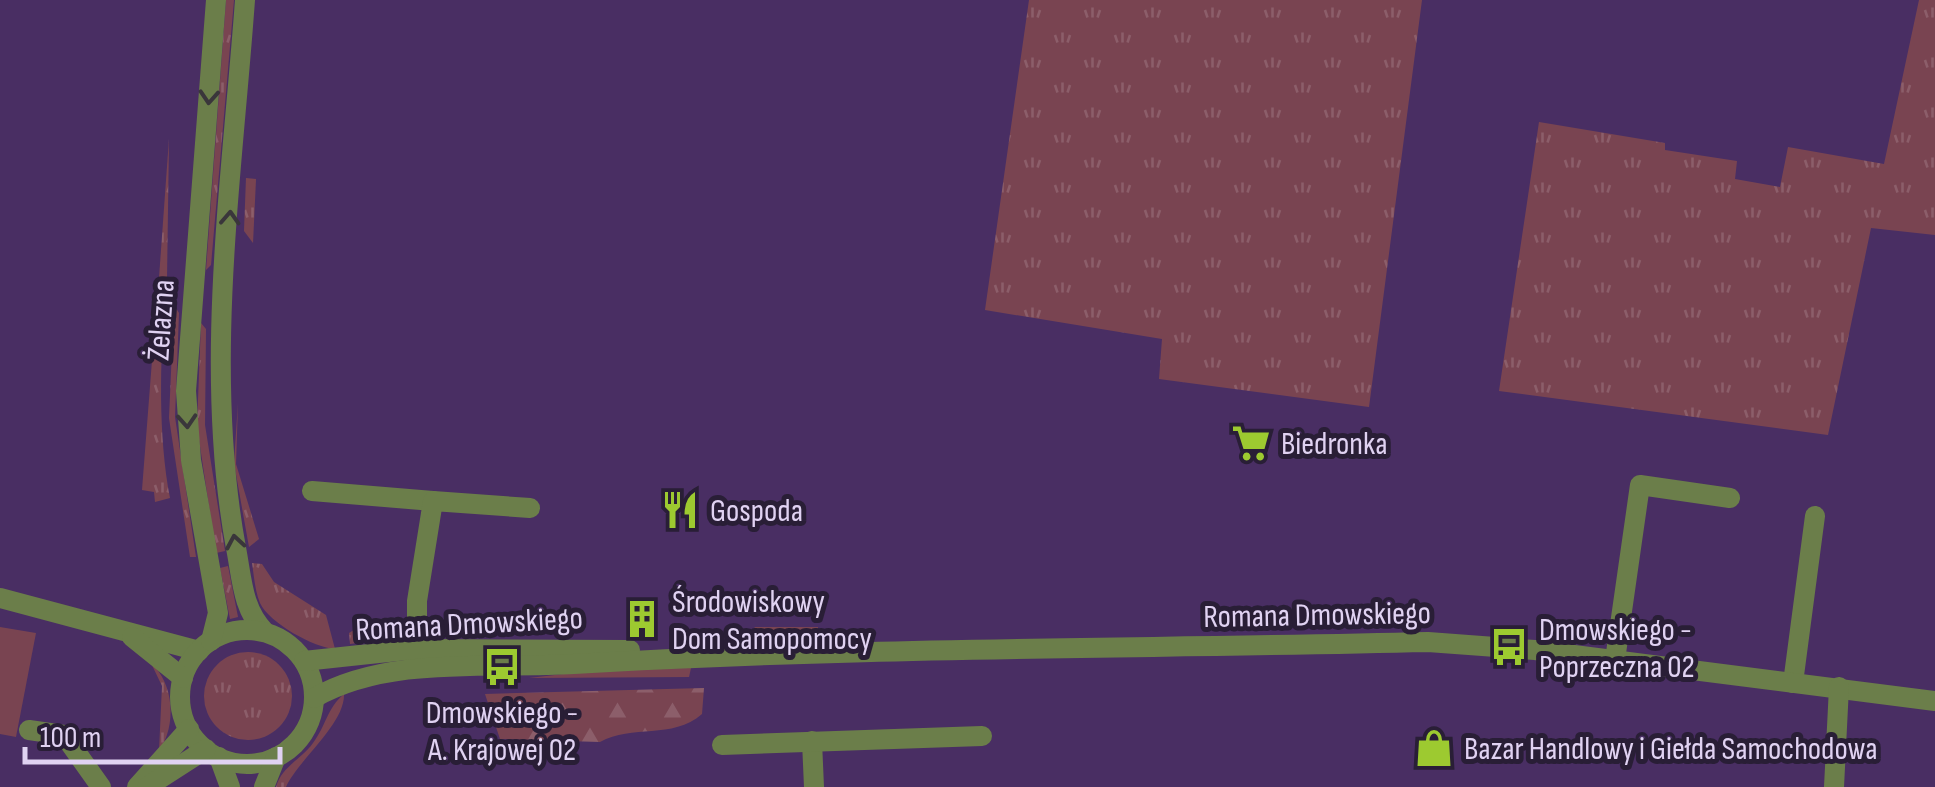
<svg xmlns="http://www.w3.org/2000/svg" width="1935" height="787" viewBox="0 0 1935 787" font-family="'Sofia Sans Condensed',sans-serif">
<defs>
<pattern id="grass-tufts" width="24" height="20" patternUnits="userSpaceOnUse" patternTransform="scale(2.5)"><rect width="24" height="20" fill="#794451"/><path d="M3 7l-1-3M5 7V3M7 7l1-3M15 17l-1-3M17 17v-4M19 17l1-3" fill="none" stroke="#8c5e6a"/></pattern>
<pattern id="forest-firs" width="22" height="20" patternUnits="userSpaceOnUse" patternTransform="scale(2.5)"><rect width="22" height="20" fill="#794451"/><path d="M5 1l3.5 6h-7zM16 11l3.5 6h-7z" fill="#8c5e6a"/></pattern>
</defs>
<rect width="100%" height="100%" fill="#492e63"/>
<g fill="url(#grass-tufts)">
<path d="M226,0H234L211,265L206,270Z"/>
<path d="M1029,0H1422L1369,407L1159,379L1162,339L985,310Z"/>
<path d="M1919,0H1935V235L1871,228L1828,435L1499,391L1539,122L1665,143V150L1737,161L1735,179L1780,187L1788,147L1884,164Z"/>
<path d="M169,139L167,278H159Z"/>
<path d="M246,178L256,179L253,243L244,231Z"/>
<path d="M157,296L165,298C160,361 158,435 170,498L155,502L154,492L142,490Z"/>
<path d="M174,305L179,313L175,417L196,557H190L169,418Z"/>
<path d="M201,323L206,329L205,425L225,551L216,553L197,426Z"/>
<path d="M238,403L236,464L259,539L249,547L234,463Z"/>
<path d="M252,563L262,564L274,582L326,615L335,649C315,648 269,623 260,603C255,591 254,576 252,563Z"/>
<path d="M228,566L238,617L230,619L220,568Z"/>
<path d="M754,627H818V633L769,637Z"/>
<path d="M357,628H361L402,631L394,638L350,644L349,633Z"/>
<circle cx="248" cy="696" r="44"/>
<path d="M151,663C174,683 177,726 159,751L162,686Z"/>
<path d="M691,668L689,677L529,678L606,669Z"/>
<path d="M344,694C345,724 298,760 286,787H276C282,766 301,760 313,743C326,726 327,708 344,694Z"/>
</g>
<path fill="url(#forest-firs)" d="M704,688L702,714C672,740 632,724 600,742L500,739L485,694Z"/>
<path fill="#794451" d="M0,627L36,633L16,737L0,734Z"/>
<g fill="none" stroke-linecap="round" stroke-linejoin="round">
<g stroke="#6b7e4a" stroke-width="20">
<path d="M245,0C232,180 203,369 236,548C242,578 242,609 265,632"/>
<path d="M312,491L433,501"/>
<path d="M0,598L199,651"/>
<circle cx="247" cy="697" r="67"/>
<path d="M132,637L183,678"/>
<path d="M211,641L218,613L191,460L186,391L216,0"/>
<path d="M1615,660L1640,485L1730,498"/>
<path d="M304,661L416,649L630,650"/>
<path d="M417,663V601L433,501L530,508"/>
<path d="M1793,683L1815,516"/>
<path d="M314,698C389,655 491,669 574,664C858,647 1143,649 1428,642L1535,650L1935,701"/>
<path d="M29,730L64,735L101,787"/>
<path d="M812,741L814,787"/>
<path d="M722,745L982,736"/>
<path d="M219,757L230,787"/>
<path d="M137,787L189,729"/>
<path d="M147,787L206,749"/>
<path d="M264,787L276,757"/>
<path d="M1834,787L1839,687"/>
</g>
</g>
<defs><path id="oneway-chevron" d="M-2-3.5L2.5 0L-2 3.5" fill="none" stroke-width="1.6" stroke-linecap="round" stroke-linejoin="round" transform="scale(2.5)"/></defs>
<g stroke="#3a363b">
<use href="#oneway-chevron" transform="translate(209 97) rotate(94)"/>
<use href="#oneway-chevron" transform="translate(230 218) rotate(-87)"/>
<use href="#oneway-chevron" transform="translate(187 421) rotate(86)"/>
<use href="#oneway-chevron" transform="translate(235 542) rotate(-100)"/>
</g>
<defs>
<g id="supermarket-bare" transform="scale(3)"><path d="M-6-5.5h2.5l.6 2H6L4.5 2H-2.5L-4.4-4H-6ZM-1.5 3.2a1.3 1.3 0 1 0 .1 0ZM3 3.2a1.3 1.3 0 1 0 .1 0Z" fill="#9dca30" stroke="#291e36" stroke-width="2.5" paint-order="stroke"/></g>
<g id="restaurant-bare" transform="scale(3)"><path d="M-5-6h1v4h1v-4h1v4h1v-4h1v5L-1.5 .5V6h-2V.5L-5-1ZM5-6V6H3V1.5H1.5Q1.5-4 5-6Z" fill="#9dca30" stroke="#291e36" stroke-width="2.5" paint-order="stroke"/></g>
<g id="building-bare" transform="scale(3)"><path d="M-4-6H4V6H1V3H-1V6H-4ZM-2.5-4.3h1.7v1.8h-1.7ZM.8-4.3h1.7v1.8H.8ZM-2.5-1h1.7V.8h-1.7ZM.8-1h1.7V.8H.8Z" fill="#9dca30" stroke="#291e36" stroke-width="2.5" paint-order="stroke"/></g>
<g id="bus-bare" transform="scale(3)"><path d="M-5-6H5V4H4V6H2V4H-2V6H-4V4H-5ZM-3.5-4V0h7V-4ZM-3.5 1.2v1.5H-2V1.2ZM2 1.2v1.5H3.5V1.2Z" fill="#9dca30" stroke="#291e36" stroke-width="2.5" paint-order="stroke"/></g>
<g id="shop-bare" transform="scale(3)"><path d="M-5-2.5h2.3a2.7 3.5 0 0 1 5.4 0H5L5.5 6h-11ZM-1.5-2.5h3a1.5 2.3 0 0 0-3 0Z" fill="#9dca30" stroke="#291e36" stroke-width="2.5" paint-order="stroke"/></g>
</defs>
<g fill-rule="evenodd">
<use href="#supermarket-bare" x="1251" y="443"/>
<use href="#restaurant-bare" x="680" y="510"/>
<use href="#building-bare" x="642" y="619"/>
<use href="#bus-bare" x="1509" y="647"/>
<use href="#bus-bare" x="502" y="667"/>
<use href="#shop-bare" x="1434" y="748"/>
</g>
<g text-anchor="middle" stroke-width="10" stroke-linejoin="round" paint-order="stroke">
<g font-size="32" fill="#e0d2f2" stroke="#291e36">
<text transform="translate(160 320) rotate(-86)" y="11">Żelazna</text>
<text transform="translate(1317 614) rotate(-1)" y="11">Romana Dmowskiego</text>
<text transform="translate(469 623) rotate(-3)" y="11">Romana Dmowskiego</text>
</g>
<g font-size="32" fill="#e0d2f2" stroke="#291e36" text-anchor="start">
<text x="1281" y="454">Biedronka</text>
<text x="710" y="521">Gospoda</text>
<text x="672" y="612">Środowiskowy<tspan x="672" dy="37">Dom Samopomocy</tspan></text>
<text x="1539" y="640">Dmowskiego -<tspan x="1539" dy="37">Poprzeczna 02</tspan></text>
<text x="502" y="723" text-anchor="middle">Dmowskiego -<tspan x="502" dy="37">A. Krajowej 02</tspan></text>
<text x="1464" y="759">Bazar Handlowy i Giełda Samochodowa</text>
</g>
</g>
<path d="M25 747v15h255v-15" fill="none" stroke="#e0d2f2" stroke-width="5"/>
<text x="40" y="747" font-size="30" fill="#e0d2f2" stroke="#291e36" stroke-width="8" paint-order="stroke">100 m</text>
</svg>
